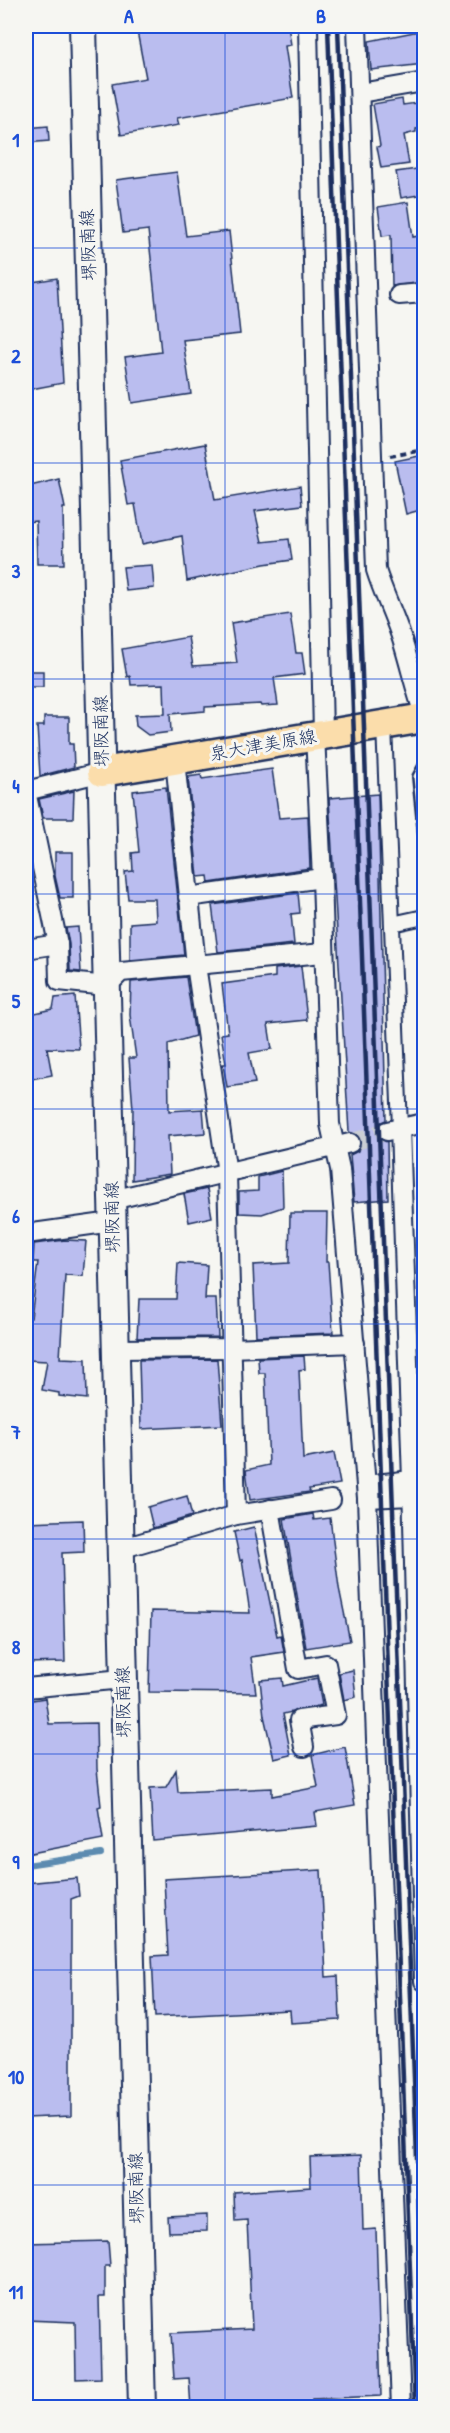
<svg xmlns="http://www.w3.org/2000/svg" width="450" height="2433" viewBox="0 0 450 2433" font-family="'Patrick Hand','Klee One',sans-serif">
<rect width="100%" height="100%" fill="#f6f6f2"/>
<filter id="ink" filterUnits="userSpaceOnUse"><feTurbulence type="fractalNoise" baseFrequency=".0167" numOctaves="2"/><feDisplacementMap in="SourceGraphic" scale="12" xChannelSelector="R" yChannelSelector="G"/><feConvolveMatrix kernelMatrix="1 2 1 2 8 2 1 2 1" color-interpolation-filters="sRGB"/></filter>
<g filter="url(#ink)">
<g fill="none" stroke-linecap="round" stroke-linejoin="round">
<path stroke="#5b8bb0" stroke-width="6" d="M26,1865L101,1854"/>
</g>
<g fill="#babdef" stroke="#1b2f5e" stroke-width="1.5">
<path d="M136,26H288L291,45L285,46L293,98L177,118L179,125L121,135L112,84L146,78Z"/>
<path d="M424,30V64L371,70L369,41Z"/>
<path d="M402,99L403,105L424,102V128L416,129V132L404,135L409,164L381,168L377,147L380,146L373,104Z"/>
<path d="M48,126L49,141L26,143V128Z"/>
<path d="M424,168V194L401,198L396,172Z"/>
<path d="M177,172L186,236L229,231L240,334L183,340L191,394L132,403L125,357L161,352L148,230L123,233L116,180Z"/>
<path d="M408,202L413,237L424,235V253L420,254L424,282L392,286L391,235L382,236L378,207Z"/>
<path d="M57,278L63,383L26,390V283Z"/>
<path d="M205,444L215,500L300,486L302,505L255,511L262,542L289,539L292,560L264,564L187,581L182,536L142,544L135,504L128,505L120,460Z"/>
<path d="M424,455V509L406,514L395,461Z"/>
<path d="M59,479L65,508H63L64,564H37L36,521L26,522V487Z"/>
<path d="M152,565L154,588L126,591L123,567Z"/>
<path d="M290,614L296,653H302L305,674L274,678L278,705L261,706L260,704L205,707V711L170,714L171,732L148,735L136,726L135,715L165,714L164,684L131,685L130,676L127,677L122,649L188,637L193,666L237,663L231,623Z"/>
<rect x="26" y="671" width="17" height="16"/>
<path d="M44,717H69V744H73L74,767L40,776L37,726H44Z"/>
<path d="M272,769L279,818L308,816L310,868L209,883L208,876L198,877L188,777L201,775L202,779Z"/>
<path d="M166,787L184,955L130,960V923L156,921L155,899H128L125,872L133,871L132,853L139,852L133,791Z"/>
<path d="M74,791L73,818H43L39,799Z"/>
<path d="M378,794L386,1120L379,1123L376,1133L379,1139L387,1142L388,1199L354,1202L350,1155L358,1151L361,1141L358,1135L349,1132L329,798Z"/>
<path d="M55,852H73V898H60L55,876Z"/>
<path d="M298,893L300,913L291,914L294,944L218,952L212,905Z"/>
<path d="M78,927L81,972L70,971L69,944L66,928Z"/>
<path d="M301,966L307,1020L268,1024L272,1049L249,1053L255,1083L227,1087L223,1064H226L221,1034L228,1033L222,984L275,977V969Z"/>
<path d="M186,977L195,1036L168,1044L169,1111L203,1109L205,1133L168,1136L170,1174L132,1180L133,1109L129,1058H136L130,1015L131,982Z"/>
<path d="M75,996L79,1049L47,1048L52,1075L26,1080V1015L53,1009L55,998Z"/>
<path d="M282,1171L283,1207L262,1214L239,1213V1192L258,1191V1177Z"/>
<path d="M207,1189L212,1217L189,1222L184,1194Z"/>
<path d="M290,1213H327L326,1262H328L333,1333L256,1336L253,1265L289,1263Z"/>
<path d="M65,1240L86,1241L83,1276L65,1275L60,1358L86,1359L87,1399L59,1396V1393L42,1390L47,1361L27,1360V1318H31L38,1262H33L34,1244Z"/>
<path d="M178,1263L207,1265L205,1299H216L218,1337L137,1338L139,1299H176Z"/>
<path d="M304,1356L305,1369L299,1370L303,1459L334,1453L340,1484L309,1489L310,1492L250,1500L246,1470L269,1465L265,1373H259L258,1358Z"/>
<path d="M217,1359L222,1425L141,1429L139,1360Z"/>
<path d="M187,1496L192,1516L153,1528L148,1507Z"/>
<path d="M313,1514L314,1520L330,1518L339,1588L350,1641L306,1648L284,1519Z"/>
<path d="M83,1520L84,1552L62,1553L65,1662L26,1663V1522Z"/>
<path d="M254,1527L277,1636L281,1635L284,1652L251,1657L256,1693L149,1692L151,1611L250,1613L242,1560L240,1561L234,1532Z"/>
<path d="M353,1670L356,1697L344,1700L339,1673Z"/>
<path d="M282,1678L283,1686L317,1678L322,1705L283,1714L291,1755L274,1759L264,1716L260,1680Z"/>
<path d="M45,1698L49,1724L96,1723L97,1769L101,1806L98,1807L103,1839L26,1854V1701Z"/>
<path d="M345,1747L355,1805L315,1812L317,1826L153,1841L150,1788L166,1787L176,1770L178,1792L272,1788V1796L318,1787L312,1755Z"/>
<path d="M321,1870L326,1977L338,1976L340,2020L291,2023L290,2010L155,2017L152,1956L168,1955L164,1879Z"/>
<path d="M77,1878L79,1896L71,1899V2116L26,2118V1883Z"/>
<path d="M361,2155L363,2230L376,2229L381,2396L312,2399L313,2408H191L189,2378L174,2379L171,2333L252,2329L247,2220L235,2221L234,2192L311,2187L310,2157Z"/>
<path d="M207,2215V2231L169,2232L168,2217Z"/>
<path d="M108,2241L110,2266H105V2297H99L101,2378L76,2379L75,2322L26,2320V2243Z"/>
</g>
<g fill="none" stroke-linecap="round" stroke-linejoin="round">
<path stroke="#caced4" stroke-width="18" stroke-dasharray="18 9" stroke-linecap="butt" d="M350,1143L387,1131"/>
<g stroke="#1b2f5e" stroke-width="14">
<path id="service" d="M424,766L418,777L424,836"/>
</g>
<g stroke="#1b2f5e" stroke-width="18">
<g id="pedestrian">
<path d="M384,725L400,1128"/>
<path d="M392,924L424,917"/>
</g>
</g>
<g stroke="#1b2f5e" stroke-width="22">
<g id="minor">
<path d="M308,26L323,734"/>
<path d="M357,26L376,570C384,596 397,620 404,646C411,669 416,692 424,714"/>
<path d="M360,93L424,82"/>
<path d="M399,295L424,293"/>
<path d="M315,735L322,878L330,1124L340,1169L367,1498L401,2408"/>
<path d="M175,760L196,965L227,1173L236,1515"/>
<path d="M26,791L58,944L59,981L107,986L121,972L323,953"/>
<path d="M26,791L102,772"/>
<path d="M188,897L322,878"/>
<path d="M26,949L58,944"/>
<path d="M400,1128L412,1480L424,1981"/>
<path d="M387,1131L424,1123"/>
<path d="M112,1200L350,1143"/>
<path d="M26,1234L112,1222"/>
<path d="M115,1349L231,1348L355,1343"/>
<path d="M366,1485L412,1480"/>
<path d="M367,1498L412,1496"/>
<path d="M270,1509L298,1669L326,1664L336,1715L299,1720L304,1747"/>
<path d="M120,1549L236,1515L331,1500"/>
<path d="M26,1688L123,1679"/>
</g>
</g>
<g stroke="#1b2f5e" stroke-width="30">
<path id="secondary" d="M83,26L142,2408"/>
</g>
<g stroke="#1b2f5e" stroke-width="33">
<path id="primary" d="M102,772L424,718"/>
</g>
<path stroke="#1b2f5e" stroke-width="4" stroke-dasharray="6 4.5" stroke-linecap="butt" d="M390,456L424,450"/>
<use href="#service" stroke="#f6f6f2" stroke-width="9"/>
<use href="#pedestrian" stroke="#f6f6f2" stroke-width="14"/>
<use href="#minor" stroke="#f6f6f2" stroke-width="18"/>
<use href="#secondary" stroke="#f6f6f2" stroke-width="26"/>
<use href="#primary" stroke="#fbddab" stroke-width="28"/>
<g stroke="#1b2f5e" stroke-width="4.5">
<path d="M328,26L415,2408"/>
<path d="M338,26L424,2348"/>
</g>
</g>
</g>
<path fill="none" stroke="#1d4ed8" stroke-width="1.5" stroke-opacity="0.55" d="M225,26V2408M26,248H424M26,463H424M26,679H424M26,894H424M26,1109H424M26,1324H424M26,1539H424M26,1754H424M26,1970H424M26,2185H424"/>
<g text-anchor="middle" stroke-width="6" stroke-linejoin="round" paint-order="stroke">
<g font-size="18" fill="#1b2f5e" stroke="#f6f6f2">
<text transform="translate(88 245) rotate(-92)" y="6">堺阪南線</text>
<text transform="translate(101 731) rotate(-91)" y="6">堺阪南線</text>
<text transform="translate(263 745) rotate(-10)" y="6">泉大津美原線</text>
<text transform="translate(112 1217) rotate(-91)" y="6">堺阪南線</text>
<text transform="translate(123 1702) rotate(-91)" y="6">堺阪南線</text>
<text transform="translate(136 2188) rotate(-91)" y="6">堺阪南線</text>
</g>
</g>
<rect width="450" height="2433" fill="none" stroke="#f6f6f2" stroke-width="66"/>
<rect x="33" y="33" width="384" height="2367" fill="none" stroke="#1d4ed8" stroke-width="2"/>
<g font-size="20" text-anchor="middle" font-weight="bold" fill="#1d4ed8">
<text x="129" y="23">A</text>
<text x="321" y="23">B</text>
<text x="16" y="147">1</text>
<text x="16" y="363">2</text>
<text x="16" y="578">3</text>
<text x="16" y="793">4</text>
<text x="16" y="1008">5</text>
<text x="16" y="1223">6</text>
<text x="16" y="1439">7</text>
<text x="16" y="1654">8</text>
<text x="16" y="1869">9</text>
<text x="16" y="2084">10</text>
<text x="16" y="2299">11</text>
</g>
</svg>
